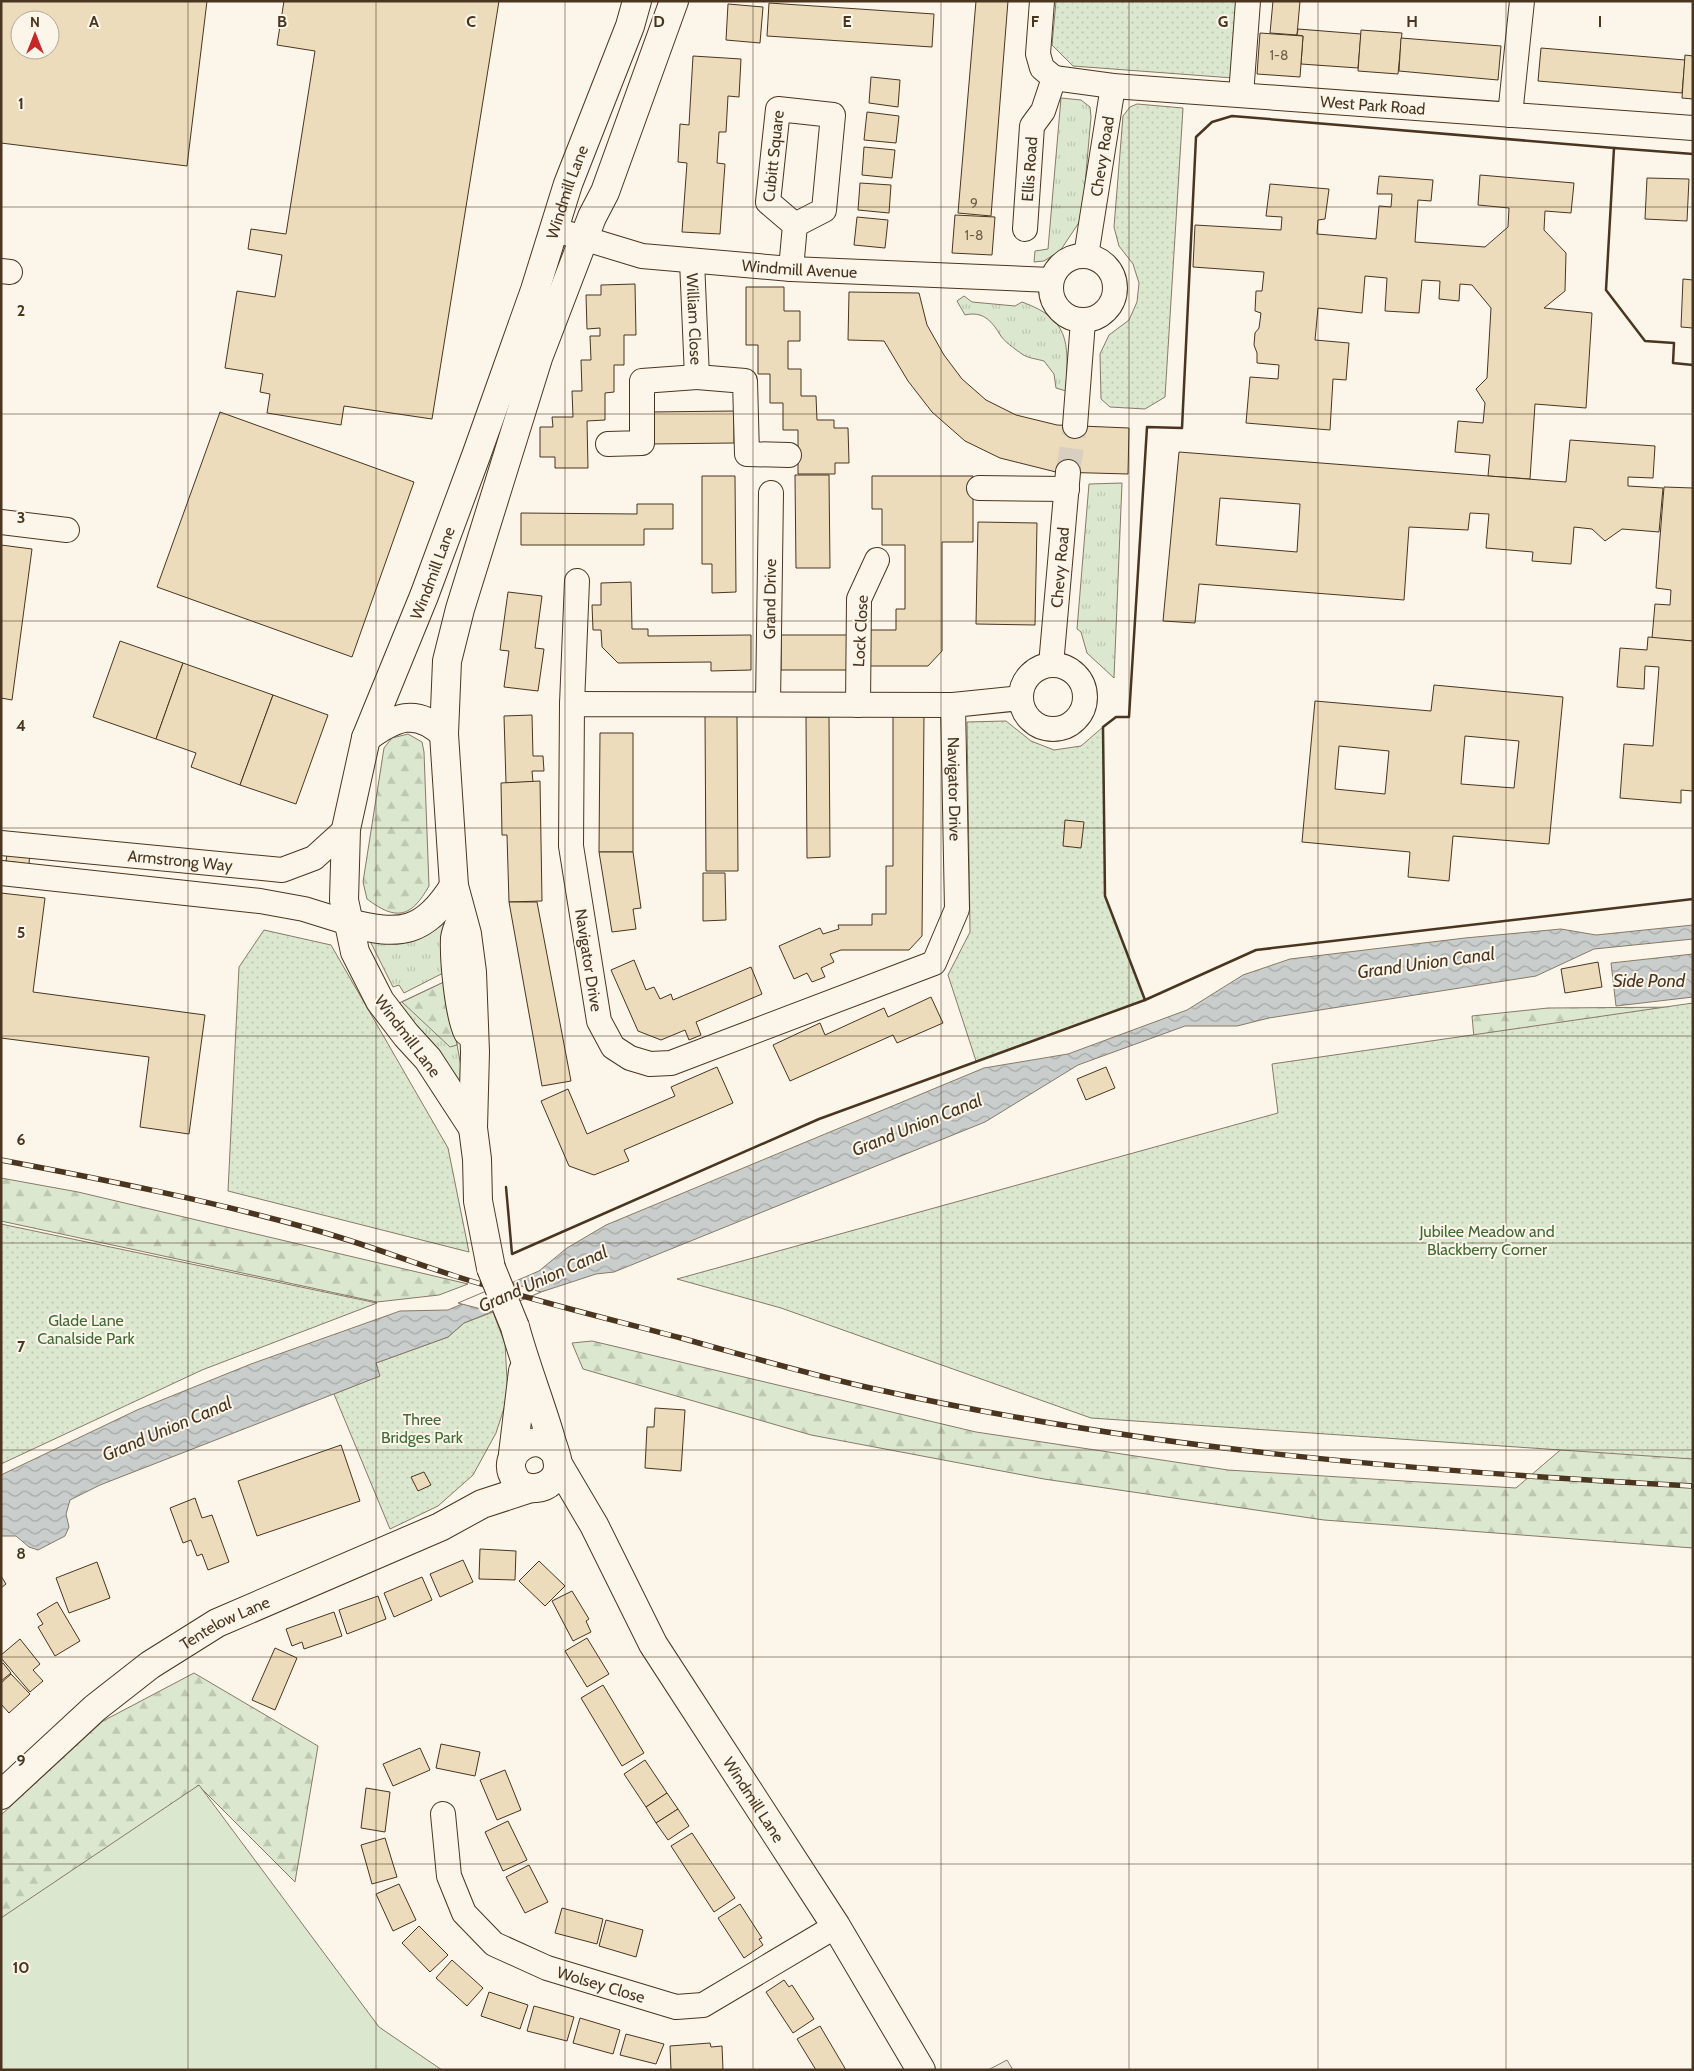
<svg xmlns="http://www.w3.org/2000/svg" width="1694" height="2071" viewBox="0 0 1694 2071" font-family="Cabin,sans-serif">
<defs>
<pattern id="grass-tufts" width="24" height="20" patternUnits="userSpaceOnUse" patternTransform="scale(1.25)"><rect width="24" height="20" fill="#dce7d0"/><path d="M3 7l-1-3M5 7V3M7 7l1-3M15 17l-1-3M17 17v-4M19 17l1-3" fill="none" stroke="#bec7b2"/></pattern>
<pattern id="forest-firs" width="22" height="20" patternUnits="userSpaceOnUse" patternTransform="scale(1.25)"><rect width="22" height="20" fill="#dce7d0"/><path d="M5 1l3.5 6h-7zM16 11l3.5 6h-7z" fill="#bec7b2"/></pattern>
<pattern id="park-dots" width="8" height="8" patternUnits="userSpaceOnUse" patternTransform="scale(1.25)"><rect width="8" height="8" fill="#dce7d0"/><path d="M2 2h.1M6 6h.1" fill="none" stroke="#bec7b2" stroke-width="1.8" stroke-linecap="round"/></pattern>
<pattern id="water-waves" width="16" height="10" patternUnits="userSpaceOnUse" patternTransform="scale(1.25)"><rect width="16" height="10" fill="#c9cecd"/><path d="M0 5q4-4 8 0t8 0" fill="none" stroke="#a5a8a6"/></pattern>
</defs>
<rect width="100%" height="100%" fill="#fbf6e9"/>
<g fill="url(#grass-tufts)" stroke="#887966">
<path d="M1061,98L1081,100L1090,107L1091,117L1082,218L1060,251L1044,261L1034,262L1035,251L1048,249Z"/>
<path d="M964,296L972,302L1015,306L1022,302C1072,320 1068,345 1066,391L1056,388L1054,374L1044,361C1037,359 1027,358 1022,354C1015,349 1003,341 999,333C991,320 982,311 965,315L957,301Z"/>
<path d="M1122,483L1114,678L1087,653L1081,632L1077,629L1089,484Z"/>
<path d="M447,921L449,970L404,993L399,985L393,987L370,941C404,946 420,943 447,921Z"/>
<path d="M446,981L465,1090L430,1040L397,1004Z"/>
</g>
<g fill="url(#forest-firs)" stroke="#887966">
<path d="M408,734L422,742L424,752L429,886C411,918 396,921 367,899L363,882L384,748L392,738Z"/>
<path d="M446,981L457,1045L450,1047L402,1002Z"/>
<path d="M1693,1007L1475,1049L1472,1016L1548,1008Z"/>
<path d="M1,1178L78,1192L468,1284L439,1295L377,1302L1,1221Z"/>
<path d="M592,1341L976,1432L1228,1470L1516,1488L1586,1428L1693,1423V1548L1324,1520L1044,1479L811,1435L583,1369L572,1343Z"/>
<path d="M194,1673L318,1746L295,1882L198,1785L115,1889L1,1994V1815L103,1721Z"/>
</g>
<g fill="url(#park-dots)" stroke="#887966">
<path d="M1056,1H1238L1233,78L1073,66L1052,45Z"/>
<path d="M1137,104L1183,108L1165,397L1145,409L1110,407L1101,399L1100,354L1109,335L1129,320L1137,302L1139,283L1133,264L1119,246L1114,227L1123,116L1130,107Z"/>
<path d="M1006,721L1031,741L1054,750L1081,746L1103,727L1105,896L1145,1000L976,1061L948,975L970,932L967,722Z"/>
<path d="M264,930L331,945L448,1148L469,1252L228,1191L239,967Z"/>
<path d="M1693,1003V1459L1091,1418L781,1308L677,1279L1278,1113L1272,1064Z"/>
<path d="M1,1224L377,1303L202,1370L1,1464Z"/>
<path d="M493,1312L505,1344L508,1396L496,1433L473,1475L438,1506L390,1529L334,1394L379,1376L376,1363L448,1337L464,1323Z"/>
</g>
<path fill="#dce7d0" stroke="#887966" d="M199,1785L379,2027L442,2070H1V1918Z"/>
<path fill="#ede7d9" stroke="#887966" d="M1007,2060L1013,2070H988Z"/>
<g fill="url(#water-waves)" stroke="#887966">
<path d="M1693,925V939L1594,949L1536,976L1269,1018L1237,1026H1185L1078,1065L985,1122L614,1272L596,1274L541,1292L464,1323L448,1337L376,1363L380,1376L100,1485L70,1500L66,1514L69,1527L65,1536L38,1550L29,1547L16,1536H1V1475L137,1410L251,1364L400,1311L448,1310L539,1271L567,1248L606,1225L984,1068L1068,1054L1187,1010L1243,975L1290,959L1465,938L1561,929L1596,935Z"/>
<path d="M1693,954V997L1616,1006L1611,963Z"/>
</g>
<path fill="#fbf6e9" stroke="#887966" d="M510,1281L511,1283L541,1292L493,1312L458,1303Z"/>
<g fill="#ecdcbc" stroke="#4a3520" fill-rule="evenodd">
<path d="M1,1H207L187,166L1,143ZM20,20H50V50H20Z"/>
<path d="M284,1H499L432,419L344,406L341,425L267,413L270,394L260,392L263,374L225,368L237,291L275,297L282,255L248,249L251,229L286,234L315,51L277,45Z"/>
<path d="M976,1H1008L991,216L958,213Z"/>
<path d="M1273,1H1300L1297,35L1270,33Z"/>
<path d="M769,3L934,14L932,47L767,36Z"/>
<path d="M728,4L763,7L760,43L726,40Z"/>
<path d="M1298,29L1361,34L1358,68L1301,64L1303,36L1297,35Z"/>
<path d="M1361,30L1402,33L1398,74L1358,71Z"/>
<path d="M1260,33L1303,36L1300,77L1257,74Z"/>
<path d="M1401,38L1501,46L1498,80L1399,71Z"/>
<path d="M1541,48L1685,60L1682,93L1538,81Z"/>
<path d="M1685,55L1693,56V99L1682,98Z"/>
<path d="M693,56L741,59L739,97L728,96L726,132H719L717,163L725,164L720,234L682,232L687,163L678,162L680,124L689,125Z"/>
<path d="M871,77L900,80L898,107L869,103Z"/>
<path d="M867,112L899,116L896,143L864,140Z"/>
<path d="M864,147L895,150L892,178L862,175Z"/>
<path d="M1480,175L1574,183L1571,213L1545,211L1544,230L1566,253L1565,291L1544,308L1592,313L1586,408L1535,404L1530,479L1488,476L1490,455L1455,452L1458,421L1483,423L1485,403L1476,389L1487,378L1491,308L1472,285L1460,284L1459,301L1439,299L1440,281L1422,280L1419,313L1385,311L1387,278L1365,276L1362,313L1318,308L1315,340L1349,343L1346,380L1333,379L1330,430L1246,423L1250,377L1278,379L1279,365L1257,363V353L1254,345L1255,333L1259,328L1261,313L1255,311L1256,291H1262L1264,272L1193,267L1195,225L1281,230L1282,217L1266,216L1270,184L1329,189L1325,219L1318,220L1317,234L1376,239L1379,206L1391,207L1392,194H1377L1379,176L1433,180L1431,201L1418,200L1415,242L1485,247L1508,227L1509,208L1478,205Z"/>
<path d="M1647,178L1689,179L1687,221L1645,219Z"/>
<path d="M860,183L891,185L889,213L858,210Z"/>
<path d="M955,215L995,217L992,255L952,253Z"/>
<path d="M857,217L888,220L885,248L854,245Z"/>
<path d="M1683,279L1693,280V328L1681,327Z"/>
<path d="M635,284L636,335H624V365H614V392L605,393V420L587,421L588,468H555V457H540V427H553L552,417H573L572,391H582L581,360H591L590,336H600V328L587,329L586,295H601V285Z"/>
<path d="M746,287H784V311H800V341H788V369H801V396H816L817,420H834V428H848L849,463H835V474H798V430H783V403H770V374H758V345H746Z"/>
<path d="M849,292L919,293L927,325L944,355L962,379L986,400L1016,415L1057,425L1129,428L1128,474L1056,472L1000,458L965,441L932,412L908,381L884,341L848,340Z"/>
<path d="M734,411V443L650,444V412Z"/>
<path d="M220,412L414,482L352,657L157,587Z"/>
<path d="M1570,440L1655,446L1653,478L1628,477V486L1663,488L1659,532L1622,529L1605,541L1592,529L1574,527L1571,564L1532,561L1533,552L1486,548L1489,514L1470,513L1468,530L1409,527L1404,600L1199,584L1195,623L1163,621L1179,452L1566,482ZM1220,498L1300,504L1297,552L1216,545Z"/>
<path d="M795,475H829L830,568H796Z"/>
<path d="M702,476H735L736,592L712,593V564H702Z"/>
<path d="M872,476H973V542H942V651L928,666H863V630H896V609H905V545H882V509H872Z"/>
<path d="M1664,487L1693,488V641L1652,638L1655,604L1670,605L1671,590L1656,588Z"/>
<path d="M637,504H673V529H644V545H521V513L637,514Z"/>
<path d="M978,522L1037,523L1035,625L976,624Z"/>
<path d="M1,545L32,549L12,700L1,698Z"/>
<path d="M631,582L632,629H648V636L751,635V670L711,671V662L618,663L602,647L601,630H593L592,605H601V583Z"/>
<path d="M508,592L542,596L535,648L544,649L538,691L504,687L509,651L500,650Z"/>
<path d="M781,635H849L850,670H781Z"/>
<path d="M1648,637L1693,641V791L1681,790V803L1620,798L1624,744L1653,746L1659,667L1645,666L1644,689L1617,687L1620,648L1647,650Z"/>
<path d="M120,641L183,663L156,739L93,717Z"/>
<path d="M183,663L273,695L240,785L191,767L196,753L156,739Z"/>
<path d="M1434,685L1563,697L1549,844L1453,836L1449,881L1408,877L1410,852L1302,842L1315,701L1431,711ZM1465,736L1519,741L1514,788L1461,784ZM1339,746L1389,751L1385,794L1335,789Z"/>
<path d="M273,695L328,715L296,804L240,785Z"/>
<path d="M532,715L533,756H543L544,771H532L533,782L506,783L504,716Z"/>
<path d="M893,715H924L922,936L909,950H841L830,954L834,962L821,968L825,977L812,982L807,973L794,979L779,946L820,928L823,934L839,929L838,925H872V914H886V866H893Z"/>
<path d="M705,716H737L738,871H706Z"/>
<path d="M806,717H829L830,857L807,858Z"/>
<path d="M600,733H633V852H599Z"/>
<path d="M540,781L542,901L509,902L507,835H502L501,783Z"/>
<path d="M1065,820L1084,822L1081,848L1063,846Z"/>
<path d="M8,848L30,851L29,864L6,861Z"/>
<path d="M599,852H633L641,908L633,909L636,929L612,932Z"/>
<path d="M703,873H725L726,920L703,921Z"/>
<path d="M1,893L45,898L33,992L205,1015L189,1134L140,1127L149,1057L1,1038Z"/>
<path d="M509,902H537L571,1081L542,1086Z"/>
<path d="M634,960L646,990L654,987L660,999L671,994L673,1000L751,967L762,994L696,1022L701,1035L689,1040L685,1030L661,1040L638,1031L611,970Z"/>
<path d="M1598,962L1602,987L1565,993L1561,969Z"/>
<path d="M931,997L943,1023L897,1043L893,1035L790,1081L773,1045L820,1023L825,1035L884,1008L888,1017Z"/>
<path d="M717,1067L733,1103L624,1150L629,1161L594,1175L569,1166L541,1101L568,1089L587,1134L675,1096L671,1087Z"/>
<path d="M1106,1067L1115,1088L1086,1100L1077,1079Z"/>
<path d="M655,1408L685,1410L681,1471L645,1468L647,1427H654Z"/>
<path d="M341,1445L360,1501L257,1536L238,1481Z"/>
<path d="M424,1472L431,1485L418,1491L411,1477Z"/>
<path d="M195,1498L202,1518L212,1515L229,1562L208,1570L202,1554L197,1556L191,1540L183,1543L170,1508Z"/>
<path d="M480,1549L516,1551L515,1580L479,1579Z"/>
<path d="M463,1560L473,1582L440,1597L430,1574Z"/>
<path d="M539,1561L565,1586L545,1606L519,1581Z"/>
<path d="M97,1562L110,1598L69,1613L56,1578Z"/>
<path d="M1,1576L6,1584L1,1588Z"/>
<path d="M422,1577L432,1600L394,1617L384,1593Z"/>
<path d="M572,1591L589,1619L586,1621L591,1632L573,1641L552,1601Z"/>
<path d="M378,1596L386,1619L347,1634L339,1610Z"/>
<path d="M57,1602L80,1641L55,1656L38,1627L43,1624L37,1614Z"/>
<path d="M334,1612L342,1636L304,1649L302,1642L292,1646L286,1629Z"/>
<path d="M587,1638L609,1674L587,1687L565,1651Z"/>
<path d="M20,1639L40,1664L33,1670L43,1681L30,1692L1,1658V1655Z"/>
<path d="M275,1648L297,1658L275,1710L252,1700Z"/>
<path d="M3,1663L11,1673L1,1681V1664Z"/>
<path d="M11,1674L30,1694L9,1713L1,1704V1683Z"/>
<path d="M603,1685L644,1753L622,1766L581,1698Z"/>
<path d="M441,1744L480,1752L475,1776L436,1768Z"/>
<path d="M420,1748L430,1770L393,1786L383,1764Z"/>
<path d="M645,1760L667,1793L646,1807L624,1774Z"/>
<path d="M505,1770L521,1810L497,1820L480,1780Z"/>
<path d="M366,1788L390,1792L385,1832L361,1828Z"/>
<path d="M667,1793L678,1809L656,1823L646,1807Z"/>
<path d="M678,1809L689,1826L668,1840L656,1823Z"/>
<path d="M508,1821L527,1860L503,1871L485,1832Z"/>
<path d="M692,1833L735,1898L714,1912L671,1846Z"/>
<path d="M385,1838L397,1877L372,1884L361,1845Z"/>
<path d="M529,1865L548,1902L525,1913L506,1877Z"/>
<path d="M399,1884L416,1920L393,1931L376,1894Z"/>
<path d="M740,1904L762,1938L759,1939L763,1945L744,1958L718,1918Z"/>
<path d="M562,1908L603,1919L597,1944L555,1933Z"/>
<path d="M606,1920L643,1930L636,1957L599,1946Z"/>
<path d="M419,1926L448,1955L430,1972L402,1943Z"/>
<path d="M452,1960L483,1988L467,2006L436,1978Z"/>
<path d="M784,1980L789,1987L792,1985L814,2019L793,2033L766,1992Z"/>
<path d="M489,1992L528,2005L520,2029L481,2016Z"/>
<path d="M534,2006L574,2017L567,2041L527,2031Z"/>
<path d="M580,2018L620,2030L613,2054L573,2043Z"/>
<path d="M820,2026L846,2070H816L797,2039Z"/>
<path d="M626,2034L664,2044L656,2064L620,2055Z"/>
<path d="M710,2043L711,2047L722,2046L723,2070H671L670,2046Z"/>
</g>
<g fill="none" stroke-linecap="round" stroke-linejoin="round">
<path stroke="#d8cfc1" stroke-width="24" stroke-dasharray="24 12" stroke-linecap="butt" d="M1068,472L1075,426"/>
<g stroke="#4a3520" stroke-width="26">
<g id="minor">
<path id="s1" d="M1054,78L1113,86L1693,128"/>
<path d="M1241,95L1248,1"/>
<path d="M1510,115L1522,1"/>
<path id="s2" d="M553,229L642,256L791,269L1051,280"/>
<path id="s3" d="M1025,229L1032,126L1043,111L1054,78L1042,68L1038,54L1042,1"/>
<circle cx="1083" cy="288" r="32"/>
<path id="s4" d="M1086,256L1113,86"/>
<path id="s5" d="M692,261L697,377L745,381L747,454L789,455"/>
<path id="s6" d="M791,269L795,225L768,202L778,109L833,115L824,210L795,225"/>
<path d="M1,271L10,272"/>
<path d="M1075,426L1083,321"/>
<path d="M608,444L642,443V381L697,377"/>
<path d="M979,488L1067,489"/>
<path d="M1,522L67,530"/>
<path id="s7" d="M1051,665L1068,472"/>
<circle cx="1053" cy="697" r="32"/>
<path d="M572,704L577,581"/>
<path id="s8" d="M768,704L771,493"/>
<path d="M858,705L859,599L877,560"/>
<path id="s9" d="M953,705L957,909L934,963L671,1063L650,1064L630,1058L613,1047L599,1021L571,846L572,704L953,705L1021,698"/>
<path id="s10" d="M1,843L282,870L314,858L346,829"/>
<path d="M1,873L260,901L304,909L349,923"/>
<path d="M462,912C459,920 454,930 453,938C452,960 457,1014 466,1033"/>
<path id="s11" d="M443,1814L449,1876L464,1913L494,1944L547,1968L676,2007L703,2005L836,1926"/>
</g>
</g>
<g stroke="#4a3520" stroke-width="30">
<g id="major">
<path d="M366,738C394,717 416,707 444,734"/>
<path d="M349,923C400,936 424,934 454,886"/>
<path id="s12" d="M473,1128L428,1059L406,1035L380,1001L355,952L344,900L346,829L366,738L424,596L477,453L535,290L568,184L630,26L637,1"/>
<path d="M491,1268L478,1201L477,1159L473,1128L475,1052L472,972L467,934L454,886L444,734L447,661L460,609L538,358L592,217L605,192L674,1"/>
<path d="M515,1327C525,1364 539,1399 550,1436C552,1445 558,1457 558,1466C558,1478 548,1487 536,1488C529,1489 520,1486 516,1480C497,1454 536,1427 555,1453"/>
<path d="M513,1454L523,1371"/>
<path id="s13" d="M558,1464L594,1525L653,1644L836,1926L921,2070"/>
<path id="s14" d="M1,1795L95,1708L150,1665L217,1623L440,1527L482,1504L531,1488"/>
</g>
</g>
<use href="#minor" stroke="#fbf6e9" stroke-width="24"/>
<use href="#major" stroke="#fbf6e9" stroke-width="28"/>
<g stroke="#4a3520" stroke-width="5.5">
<path id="rail" d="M1,1160C106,1180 212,1201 315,1230C362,1243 408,1261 455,1276C530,1300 606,1318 681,1338C743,1355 804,1373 866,1387C1139,1449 1414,1471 1693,1486"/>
</g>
<use href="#rail" stroke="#fbf6e9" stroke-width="4" stroke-dasharray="11" stroke-linecap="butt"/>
<g stroke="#4a3520" stroke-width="30" stroke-linecap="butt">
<path id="major-bridge" d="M491,1268L515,1327"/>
</g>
<use href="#major-bridge" stroke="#fbf6e9" stroke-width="28"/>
<g stroke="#4a3520" stroke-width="2.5">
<path d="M1693,154L1614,148L1606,290L1645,341L1674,343L1673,363L1693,365"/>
<path d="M1145,1000L1105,896L1103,727L1116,717H1129L1147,427L1182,428L1196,137L1212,122L1232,116L1614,148"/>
<path d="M506,1187L512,1254L819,1119L1145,1000L1256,950L1693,899"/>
</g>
</g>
<path fill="none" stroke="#4a3520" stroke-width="1" stroke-opacity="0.55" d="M188,1V2070M376,1V2070M565,1V2070M753,1V2070M941,1V2070M1129,1V2070M1318,1V2070M1506,1V2070M1,207H1693M1,414H1693M1,621H1693M1,828H1693M1,1036H1693M1,1243H1693M1,1450H1693M1,1657H1693M1,1864H1693"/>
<g text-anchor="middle" stroke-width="4" stroke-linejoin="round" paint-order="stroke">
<g font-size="14" fill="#725f47">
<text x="1279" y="60">1-8</text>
<text x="974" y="208">9</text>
<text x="974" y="240">1-8</text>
</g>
<g font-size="16" fill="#4a3520" stroke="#fbf6e9">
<text dy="6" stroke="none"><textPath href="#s1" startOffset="320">West Park Road</textPath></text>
<text dy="6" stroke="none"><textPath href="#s4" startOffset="101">Chevy Road</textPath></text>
<text dy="6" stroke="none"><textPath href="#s6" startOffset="126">Cubitt Square</textPath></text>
<text dy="6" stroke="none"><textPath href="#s3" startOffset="60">Ellis Road</textPath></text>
<text dy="6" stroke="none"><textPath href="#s12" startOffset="1012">Windmill Lane</textPath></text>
<text dy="6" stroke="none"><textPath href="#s2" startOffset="251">Windmill Avenue</textPath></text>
<text dy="6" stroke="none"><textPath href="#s5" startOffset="58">William Close</textPath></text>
<text dy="6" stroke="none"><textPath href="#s7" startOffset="98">Chevy Road</textPath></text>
<text dy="6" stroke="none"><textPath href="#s12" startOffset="608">Windmill Lane</textPath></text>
<text dy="6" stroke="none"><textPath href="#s8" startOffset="105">Grand Drive</textPath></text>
<text transform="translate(860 631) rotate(-87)" y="6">Lock Close</text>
<text dy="6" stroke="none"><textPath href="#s9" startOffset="84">Navigator Drive</textPath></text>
<text dy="6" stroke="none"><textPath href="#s10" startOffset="180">Armstrong Way</textPath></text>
<text transform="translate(589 960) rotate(81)" y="6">Navigator Drive</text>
<text transform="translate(408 1036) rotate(53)" y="6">Windmill Lane</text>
<text dy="6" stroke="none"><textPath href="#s14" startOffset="284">Tentelow Lane</textPath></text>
<text dy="6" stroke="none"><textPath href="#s13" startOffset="389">Windmill Lane</textPath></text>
<text dy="6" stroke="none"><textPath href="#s11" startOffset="260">Wolsey Close</textPath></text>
</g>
<g font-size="16" fill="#436837" stroke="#fbf6e9">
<text x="1487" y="1237">Jubilee Meadow and<tspan x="1487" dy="18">Blackberry Corner</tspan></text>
<text x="86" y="1326">Glade Lane<tspan x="86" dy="18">Canalside Park</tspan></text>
<text x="422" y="1425">Three<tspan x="422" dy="18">Bridges Park</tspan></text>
</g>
<g font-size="18" font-style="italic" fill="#4a3520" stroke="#fbf6e9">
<text transform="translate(1426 963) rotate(-8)" y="6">Grand Union Canal</text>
<text x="1649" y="987">Side Pond</text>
<text transform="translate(917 1125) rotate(-22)" y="6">Grand Union Canal</text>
<text transform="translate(543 1279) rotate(-24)" y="6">Grand Union Canal</text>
<text transform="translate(167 1429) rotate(-23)" y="6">Grand Union Canal</text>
</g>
</g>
<g font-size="16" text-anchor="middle" font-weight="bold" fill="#4a3520" stroke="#fbf6e9" stroke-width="4" stroke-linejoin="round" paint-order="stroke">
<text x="94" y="27">A</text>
<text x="282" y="27">B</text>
<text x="471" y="27">C</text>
<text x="659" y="27">D</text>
<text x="847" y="27">E</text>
<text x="1035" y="27">F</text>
<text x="1223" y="27">G</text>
<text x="1412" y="27">H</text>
<text x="1600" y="27">I</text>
<text x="21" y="109">1</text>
<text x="21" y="316">2</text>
<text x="21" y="523">3</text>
<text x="21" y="731">4</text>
<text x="21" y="938">5</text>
<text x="21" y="1145">6</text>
<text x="21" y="1352">7</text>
<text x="21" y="1559">8</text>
<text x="21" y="1766">9</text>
<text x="21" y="1973">10</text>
</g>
<rect width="1694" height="2071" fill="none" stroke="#4a3520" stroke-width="5"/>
<g transform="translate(35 35)"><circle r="24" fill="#fbf6e9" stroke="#b4a999"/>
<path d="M0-4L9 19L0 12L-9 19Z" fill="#c62828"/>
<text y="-8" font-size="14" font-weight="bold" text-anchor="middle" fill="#4a3520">N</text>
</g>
</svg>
